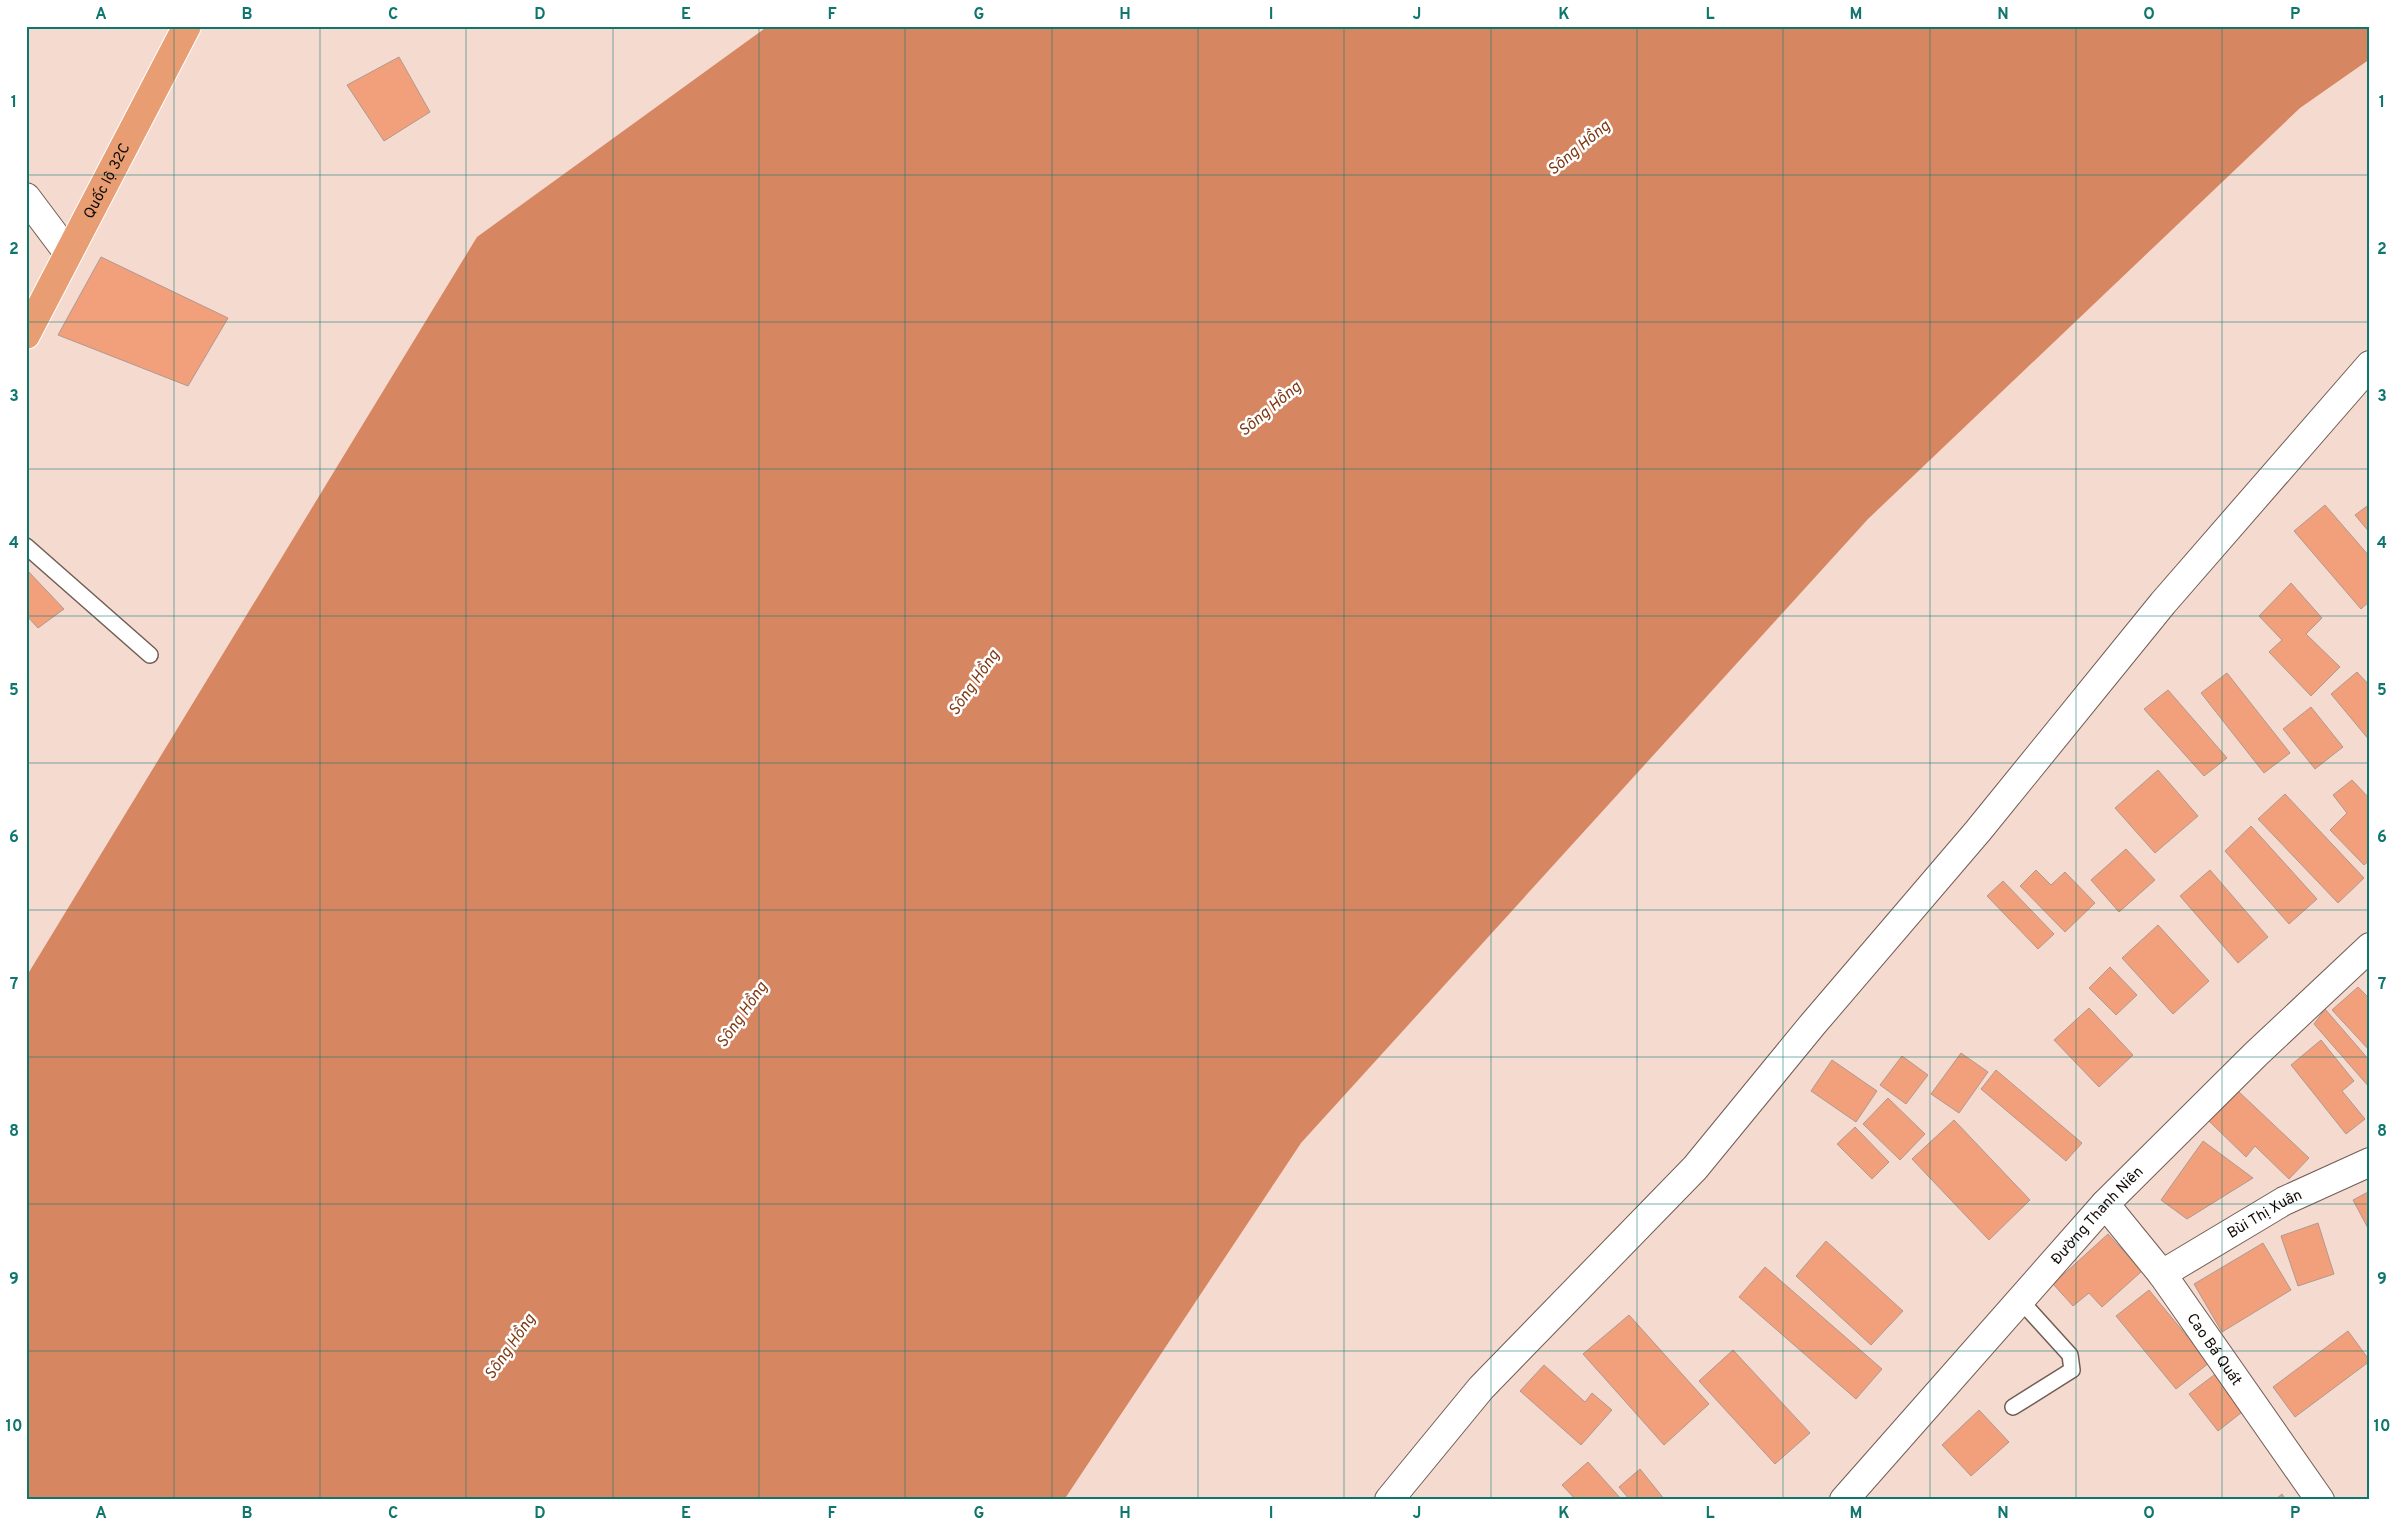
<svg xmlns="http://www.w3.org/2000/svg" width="2396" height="1526" viewBox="0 0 2396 1526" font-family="Overpass,sans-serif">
<rect width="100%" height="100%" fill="#f4dacf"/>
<path fill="#d78662" d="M768,26H2370V59L2300,108L1868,519L1301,1143L1064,1500H26V977L477,237Z"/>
<g fill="#f29f7b" stroke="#b1998f">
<path d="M399,57L430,112L384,141L347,85Z"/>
<path d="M101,257L228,318L188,386L58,335Z"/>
<path d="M2370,504V533L2355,515Z"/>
<path d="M2325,505L2370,557V601L2361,609L2294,531Z"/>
<path d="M26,569L64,609L38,628L26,615Z"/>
<path d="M2291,583L2322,618L2306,634L2340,667L2311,696L2269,652L2282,640L2259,616Z"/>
<path d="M2357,672L2370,686V741L2331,694Z"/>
<path d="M2227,673L2290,753L2264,773L2201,693Z"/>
<path d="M2168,690L2227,758L2204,776L2144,709Z"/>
<path d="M2311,707L2343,747L2315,769L2283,729Z"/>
<path d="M2158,770L2198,816L2155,853L2115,808Z"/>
<path d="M2352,780L2370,799V860L2364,865L2330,830L2347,813L2333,795Z"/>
<path d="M2285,794L2364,878L2338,903L2258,819Z"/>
<path d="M2251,826L2317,899L2289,924L2225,851Z"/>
<path d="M2126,849L2155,880L2119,912L2091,880Z"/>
<path d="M2036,870L2051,885L2065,872L2095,903L2065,932L2020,886Z"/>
<path d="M2210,870L2268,937L2238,963L2180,896Z"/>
<path d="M2003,881L2054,934L2038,949L1987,896Z"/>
<path d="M2158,925L2209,981L2173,1014L2122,958Z"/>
<path d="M2110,967L2137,995L2116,1015L2089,988Z"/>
<path d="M2358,987L2370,999V1051L2332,1010Z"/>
<path d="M2089,1008L2133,1055L2099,1087L2054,1040Z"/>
<path d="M2325,1009L2370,1061V1088L2314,1024Z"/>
<path d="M2321,1040L2354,1081L2342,1091L2365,1119L2346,1134L2291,1065Z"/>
<path d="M1961,1053L1988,1072L1959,1113L1931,1094Z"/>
<path d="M1902,1056L1928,1075L1906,1104L1880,1085Z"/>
<path d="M1832,1060L1877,1091L1856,1122L1811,1091Z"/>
<path d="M1996,1070L2082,1143L2066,1161L1981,1089Z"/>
<path d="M2238,1091L2309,1158L2289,1179L2255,1146L2246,1157L2209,1121Z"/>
<path d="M1888,1098L1925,1134L1900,1160L1863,1124Z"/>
<path d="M1954,1120L2030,1200L1989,1240L1912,1159Z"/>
<path d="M1855,1127L1889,1162L1872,1179L1837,1144Z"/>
<path d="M2203,1141L2253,1178L2187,1219L2161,1200Z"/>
<path d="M2370,1191V1232L2353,1200Z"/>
<path d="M2318,1223L2334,1274L2298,1286L2281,1236Z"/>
<path d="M2108,1234L2142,1271L2102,1307L2089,1293L2073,1306L2053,1284Z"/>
<path d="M1826,1241L1903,1311L1871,1345L1796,1276Z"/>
<path d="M2263,1243L2291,1290L2222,1332L2194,1284Z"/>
<path d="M1765,1267L1882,1369L1856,1399L1739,1297Z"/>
<path d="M2149,1290L2209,1363L2176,1389L2116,1316Z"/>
<path d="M1629,1315L1709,1404L1664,1445L1583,1354Z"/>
<path d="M2348,1331L2370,1361L2295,1417L2273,1387Z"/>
<path d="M1733,1350L1810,1433L1775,1464L1699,1381Z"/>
<path d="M1544,1365L1585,1402L1592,1393L1612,1410L1581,1445L1520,1391Z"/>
<path d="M2218,1372L2246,1409L2218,1431L2189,1394Z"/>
<path d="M1979,1410L2009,1442L1971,1476L1942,1445Z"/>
<path d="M1588,1462L1622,1500H1576L1562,1485Z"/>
<path d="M1640,1469L1665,1500H1630L1619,1487Z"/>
<path d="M2282,1494L2286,1500H2275Z"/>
</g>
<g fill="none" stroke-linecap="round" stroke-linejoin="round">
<g stroke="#735d54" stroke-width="18">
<g id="lane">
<path d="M26,546L150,655"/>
<path d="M2013,1407L2072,1370L2070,1355L2020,1300"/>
</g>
</g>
<g stroke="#735d54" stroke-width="30">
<g id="street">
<path d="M26,197L68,253"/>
<path id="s1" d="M2105,1204L2162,1274L2320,1500"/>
<path id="s2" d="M2162,1274L2284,1201L2370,1162"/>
<path d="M1389,1500L1481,1388L1695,1168L1813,1024L1978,831L2163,603L2370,365"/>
<path id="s3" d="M1844,1500L2105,1204L2256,1054L2370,947"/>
</g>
</g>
<g stroke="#fff" stroke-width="30">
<g id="primary">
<path id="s4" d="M26,335L187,26"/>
</g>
</g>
<use href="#lane" stroke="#fff" stroke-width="15"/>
<use href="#street" stroke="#fff" stroke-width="28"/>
<use href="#primary" stroke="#e89d73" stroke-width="28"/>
</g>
<path fill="none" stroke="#0f766e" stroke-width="1" stroke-opacity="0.55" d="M174,26V1500M320,26V1500M466,26V1500M613,26V1500M759,26V1500M905,26V1500M1052,26V1500M1198,26V1500M1344,26V1500M1491,26V1500M1637,26V1500M1783,26V1500M1930,26V1500M2076,26V1500M2222,26V1500M26,175H2370M26,322H2370M26,469H2370M26,616H2370M26,763H2370M26,910H2370M26,1057H2370M26,1204H2370M26,1351H2370"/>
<g text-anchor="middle" stroke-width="5" stroke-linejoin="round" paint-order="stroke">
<g font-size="15" fill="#120a07" stroke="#fff">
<text dy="5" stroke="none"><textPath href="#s4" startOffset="174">Quốc lộ 32C</textPath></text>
<text dy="5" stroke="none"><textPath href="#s3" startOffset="381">Đường Thanh Niên</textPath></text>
<text dy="5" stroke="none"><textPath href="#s2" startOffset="119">Bùi Thị Xuân</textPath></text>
<text dy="5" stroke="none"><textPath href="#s1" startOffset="182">Cao Bá Quát</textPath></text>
</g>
<g font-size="16" font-style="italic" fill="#80360f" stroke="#fff">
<text transform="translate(1578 147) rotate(-40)" y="6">Sông Hồng</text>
<text transform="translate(1269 408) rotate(-40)" y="6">Sông Hồng</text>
<text transform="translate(973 682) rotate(-55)" y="6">Sông Hồng</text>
<text transform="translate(741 1014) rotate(-55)" y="6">Sông Hồng</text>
<text transform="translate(509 1346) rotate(-55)" y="6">Sông Hồng</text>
</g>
</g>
<rect width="2396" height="1526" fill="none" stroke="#ffffff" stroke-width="55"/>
<rect x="28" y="28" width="2340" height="1470" fill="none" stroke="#0f766e" stroke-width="2"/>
<g font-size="16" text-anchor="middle" font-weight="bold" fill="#0f766e">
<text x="101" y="19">A</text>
<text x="247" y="19">B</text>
<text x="393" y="19">C</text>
<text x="540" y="19">D</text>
<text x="686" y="19">E</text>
<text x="832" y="19">F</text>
<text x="979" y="19">G</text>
<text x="1125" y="19">H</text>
<text x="1271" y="19">I</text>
<text x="1417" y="19">J</text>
<text x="1564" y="19">K</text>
<text x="1710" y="19">L</text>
<text x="1856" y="19">M</text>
<text x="2003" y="19">N</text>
<text x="2149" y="19">O</text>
<text x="2295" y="19">P</text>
<text x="14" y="107">1</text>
<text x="2382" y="107">1</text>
<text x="14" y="254">2</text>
<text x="2382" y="254">2</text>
<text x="14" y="401">3</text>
<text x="2382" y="401">3</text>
<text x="14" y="548">4</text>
<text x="2382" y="548">4</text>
<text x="14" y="695">5</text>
<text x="2382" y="695">5</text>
<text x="14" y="842">6</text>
<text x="2382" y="842">6</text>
<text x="14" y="989">7</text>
<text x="2382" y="989">7</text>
<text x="14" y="1136">8</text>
<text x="2382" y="1136">8</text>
<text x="14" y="1284">9</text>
<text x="2382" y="1284">9</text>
<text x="14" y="1431">10</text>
<text x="2382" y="1431">10</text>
<text x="101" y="1518">A</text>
<text x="247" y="1518">B</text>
<text x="393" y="1518">C</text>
<text x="540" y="1518">D</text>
<text x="686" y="1518">E</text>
<text x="832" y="1518">F</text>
<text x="979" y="1518">G</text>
<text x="1125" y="1518">H</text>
<text x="1271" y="1518">I</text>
<text x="1417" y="1518">J</text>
<text x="1564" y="1518">K</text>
<text x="1710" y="1518">L</text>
<text x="1856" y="1518">M</text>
<text x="2003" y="1518">N</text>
<text x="2149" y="1518">O</text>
<text x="2295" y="1518">P</text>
</g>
</svg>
